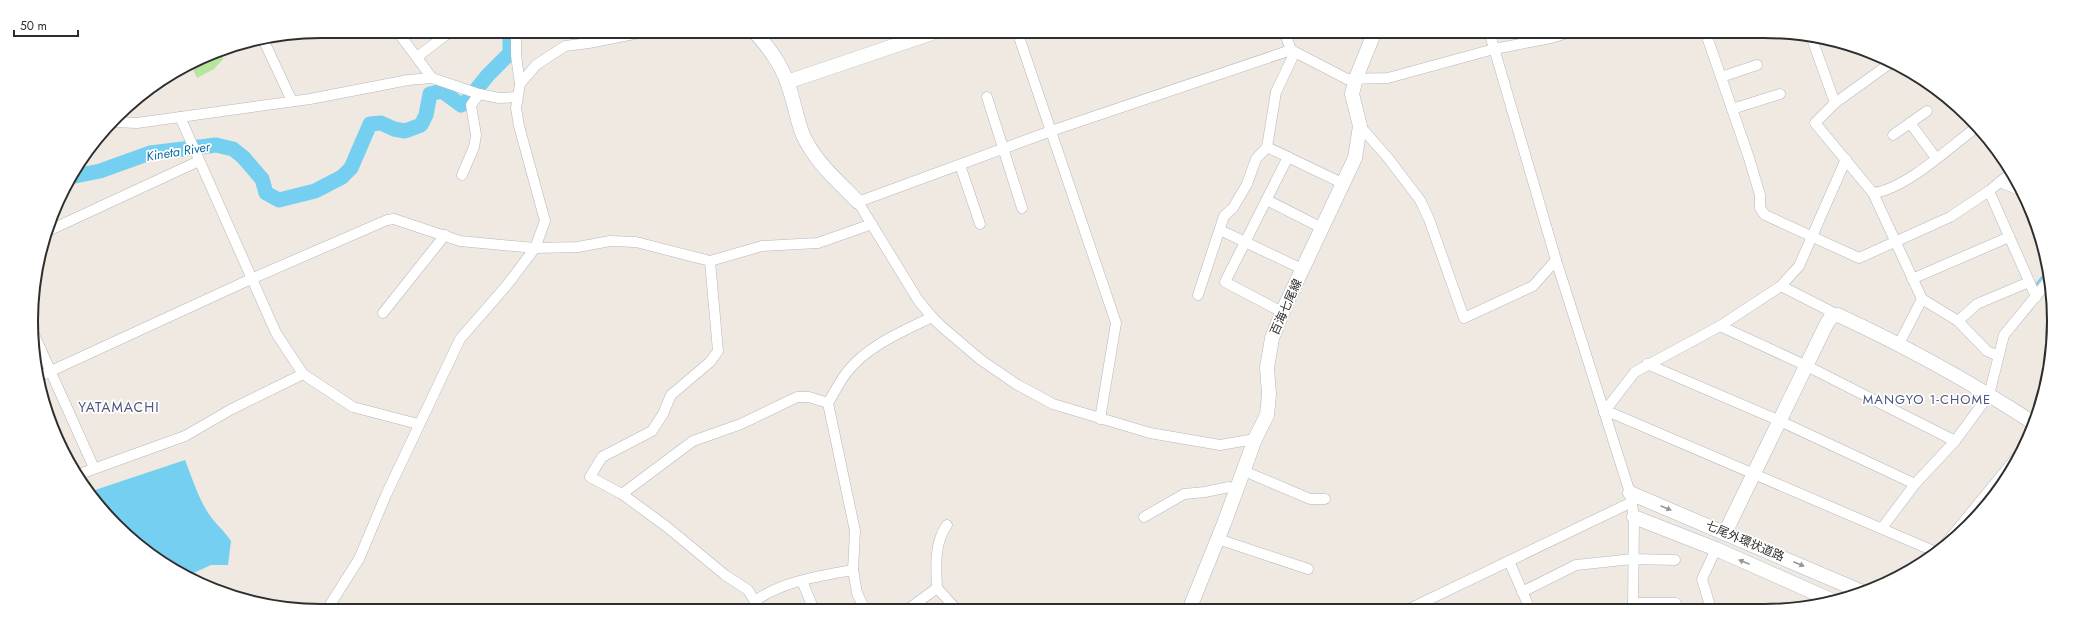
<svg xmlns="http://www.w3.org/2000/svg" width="2085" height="642" viewBox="0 0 2085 642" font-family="Jost,'Noto Sans JP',sans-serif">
<rect width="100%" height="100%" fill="#efe9e1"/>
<path fill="#b6e59e" d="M221,50L223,59L214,69L197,78L191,65L210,53Z"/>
<path fill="#75cff0" d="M185,460C193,480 200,505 215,522C221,529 225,532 231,541L228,565H211L187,576L160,562L128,536L124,529L108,516L91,496L92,491Z"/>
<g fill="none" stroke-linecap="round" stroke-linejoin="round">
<path stroke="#75cff0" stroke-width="2.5" d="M2035,286L2049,269"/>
<path stroke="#75cff0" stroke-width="15" d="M70,177L100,171L150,153L216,145L233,149L243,157L262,179L266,193L279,200L315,191L342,177L351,168L370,124L381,123L394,129L405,131L421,125L426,115L430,94L442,91L461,105L467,101L488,75L510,53V31"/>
<g stroke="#b4b7c1" stroke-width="11">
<g id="street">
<path d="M397,31L432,78"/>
<path d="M516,31V55L520,84"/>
<path d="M1017,31L1116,323L1100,419"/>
<path d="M1284,31L1291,50"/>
<path d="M1489,31L1556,260L1630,493L1634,517L1633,609"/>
<path d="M1705,31L1749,158L1760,195V208L1765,215L1859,258L1950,217L1989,191L2012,172"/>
<path d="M1811,36L1835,103"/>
<path d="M262,37L292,101"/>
<path d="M417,57L451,31"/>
<path d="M1892,62L1835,103L1815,123L1873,193L1922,299L1899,344"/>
<path d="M1721,77L1757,65"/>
<path d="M987,97L1022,208"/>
<path d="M1732,109L1780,94"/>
<path d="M180,117L276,333L303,374L353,407L418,424"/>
<path d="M112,122L137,123L310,99L408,80L432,78L479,94L499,98L517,97"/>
<path d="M1910,123L1936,158"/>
<path d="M1360,126L1388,158L1420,200L1429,219L1464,318L1533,286L1556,260"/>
<path d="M1893,135L1927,111"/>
<path d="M1267,147L1344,184"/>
<path d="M1846,159L1799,266L1781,286L1720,326L1635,372L1604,412L1614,414L1936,552"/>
<path d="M960,165L980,224"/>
<path d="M462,175L474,147L476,135L471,105L479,94"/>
<path d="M2000,182L2022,191"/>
<path d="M1989,191L2036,297"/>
<path d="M1873,193C1906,189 1950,147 1978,126"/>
<path d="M1267,200L1322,228"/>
<path d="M50,230L199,161"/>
<path d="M1220,230L1302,269"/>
<path d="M710,261L718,351L710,362L671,395L663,414L652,431L602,457L590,477L622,494L667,527L725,575L748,590L760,610"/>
<path d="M1912,279L2009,237"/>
<path d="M1781,286L1838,315"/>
<path d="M1198,295L1224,216L1233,208L1247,184L1256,159L1267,147L1276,92L1295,52"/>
<path d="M1922,299L1958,321L1987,351L1998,356"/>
<path d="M1282,312L1225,282L1288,157"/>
<path d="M383,313L445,235"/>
<path d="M1958,321L1977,304L2029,282"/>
<path d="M1720,326L1807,366L1955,441"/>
<path d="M32,330L94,468"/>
<path d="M1647,364L1780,421L1915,484"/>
<path d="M38,377L251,279L387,220L394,219L460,241L535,248L578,247L610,241L636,242L710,261L762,246L818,243L872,224"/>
<path d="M1255,439L1220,445L1150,433L1053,404L1016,384L981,360L941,326L932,317L918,300L858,202L1051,131L1291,50L1347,79L1388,78L1494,49L1551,38L1574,31"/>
<path d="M1244,471L1310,499H1325"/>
<path d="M77,475L185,436L230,410L303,374"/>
<path d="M622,494L693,441L741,424L797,397H809L828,403"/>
<path d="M1144,517L1184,494L1205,492L1229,487L1236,493"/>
<path d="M1882,528L1915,484L1955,441L1989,395L2004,335L2050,279"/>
<path d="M1218,539L1308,569"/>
<path d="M1942,548L2020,453"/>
<path d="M1509,561L1530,609"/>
<path d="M802,581L814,610"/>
<path d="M937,588C936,567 934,543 947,525"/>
<path d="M1522,592L1576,565L1633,559L1675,560"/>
<path d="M755,601C783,581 820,576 853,570"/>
<path d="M1633,603H1676"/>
<path d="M1409,609L1632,502"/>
<path d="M1711,609L1702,579L1716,549"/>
<path d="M865,610L857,593L853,570L855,531L828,403C834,393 840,381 847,372C867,346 903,331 932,317"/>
<path d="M907,610L937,588L957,610"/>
<path d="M326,611L359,559L386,495L460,339L507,285L535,248L545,221L519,126L516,108L520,84L536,65L565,46L589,43L649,31"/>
</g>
</g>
<g stroke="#b4b7c1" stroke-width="15">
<g id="secondary">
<path d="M754,31C768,47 780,62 787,82C794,99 796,118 803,135C815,162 838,181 858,202"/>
<path d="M787,82L938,31"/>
<path d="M1630,493L1860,591"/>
<path d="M1634,517L1716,549L1831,600"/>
<path d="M1725,533L1826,325L1831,317L1838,315C1905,346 1969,381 2032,422"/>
<path d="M1189,610L1225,521L1255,439L1267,415L1269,394L1267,368L1272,338L1285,306L1355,158L1360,126L1352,94L1356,78L1375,31"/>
</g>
</g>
<use href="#street" stroke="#fff" stroke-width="10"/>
<use href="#secondary" stroke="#fff" stroke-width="14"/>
</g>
<defs><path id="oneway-solid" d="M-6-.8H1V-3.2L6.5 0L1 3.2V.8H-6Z"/></defs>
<g fill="#969696">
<use href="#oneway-solid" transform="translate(1666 508) rotate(23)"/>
<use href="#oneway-solid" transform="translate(1744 562) rotate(-157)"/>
<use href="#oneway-solid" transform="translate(1799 564) rotate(23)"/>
</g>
<g text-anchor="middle" stroke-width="3.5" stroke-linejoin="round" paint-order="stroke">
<g font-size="12" fill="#2e2e2e" stroke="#fff">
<text transform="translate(1286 307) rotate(-66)" y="4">百海七尾線</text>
<text transform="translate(1745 541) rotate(23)" y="4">七尾外環状道路</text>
</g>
<g font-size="13" font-style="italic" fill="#0d6fa3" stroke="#fff">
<text transform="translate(178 151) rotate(-9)" y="5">Kineta River</text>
</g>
<g font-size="13" letter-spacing="1" fill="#4d5680" stroke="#fff">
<text x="1927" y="404">MANGYO 1-CHOME</text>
</g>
<g font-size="14" letter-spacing="1" fill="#4d5680" stroke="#fff">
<text x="119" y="412">YATAMACHI</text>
</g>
</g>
<path d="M0 0H2085V642H0ZM321 38H1764A283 283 0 0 1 2047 321V321A283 283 0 0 1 1764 604H321A283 283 0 0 1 38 321V321A283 283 0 0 1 321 38Z" fill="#fff" fill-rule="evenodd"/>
<path fill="none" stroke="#2e2e2e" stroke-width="2" d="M321 38H1764A283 283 0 0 1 2047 321V321A283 283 0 0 1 1764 604H321A283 283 0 0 1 38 321V321A283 283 0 0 1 321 38Z"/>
<path d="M14 30v6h64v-6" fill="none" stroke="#2e2e2e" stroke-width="2"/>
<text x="20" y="30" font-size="12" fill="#2e2e2e" stroke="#ffffff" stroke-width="3" paint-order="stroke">50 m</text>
</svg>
